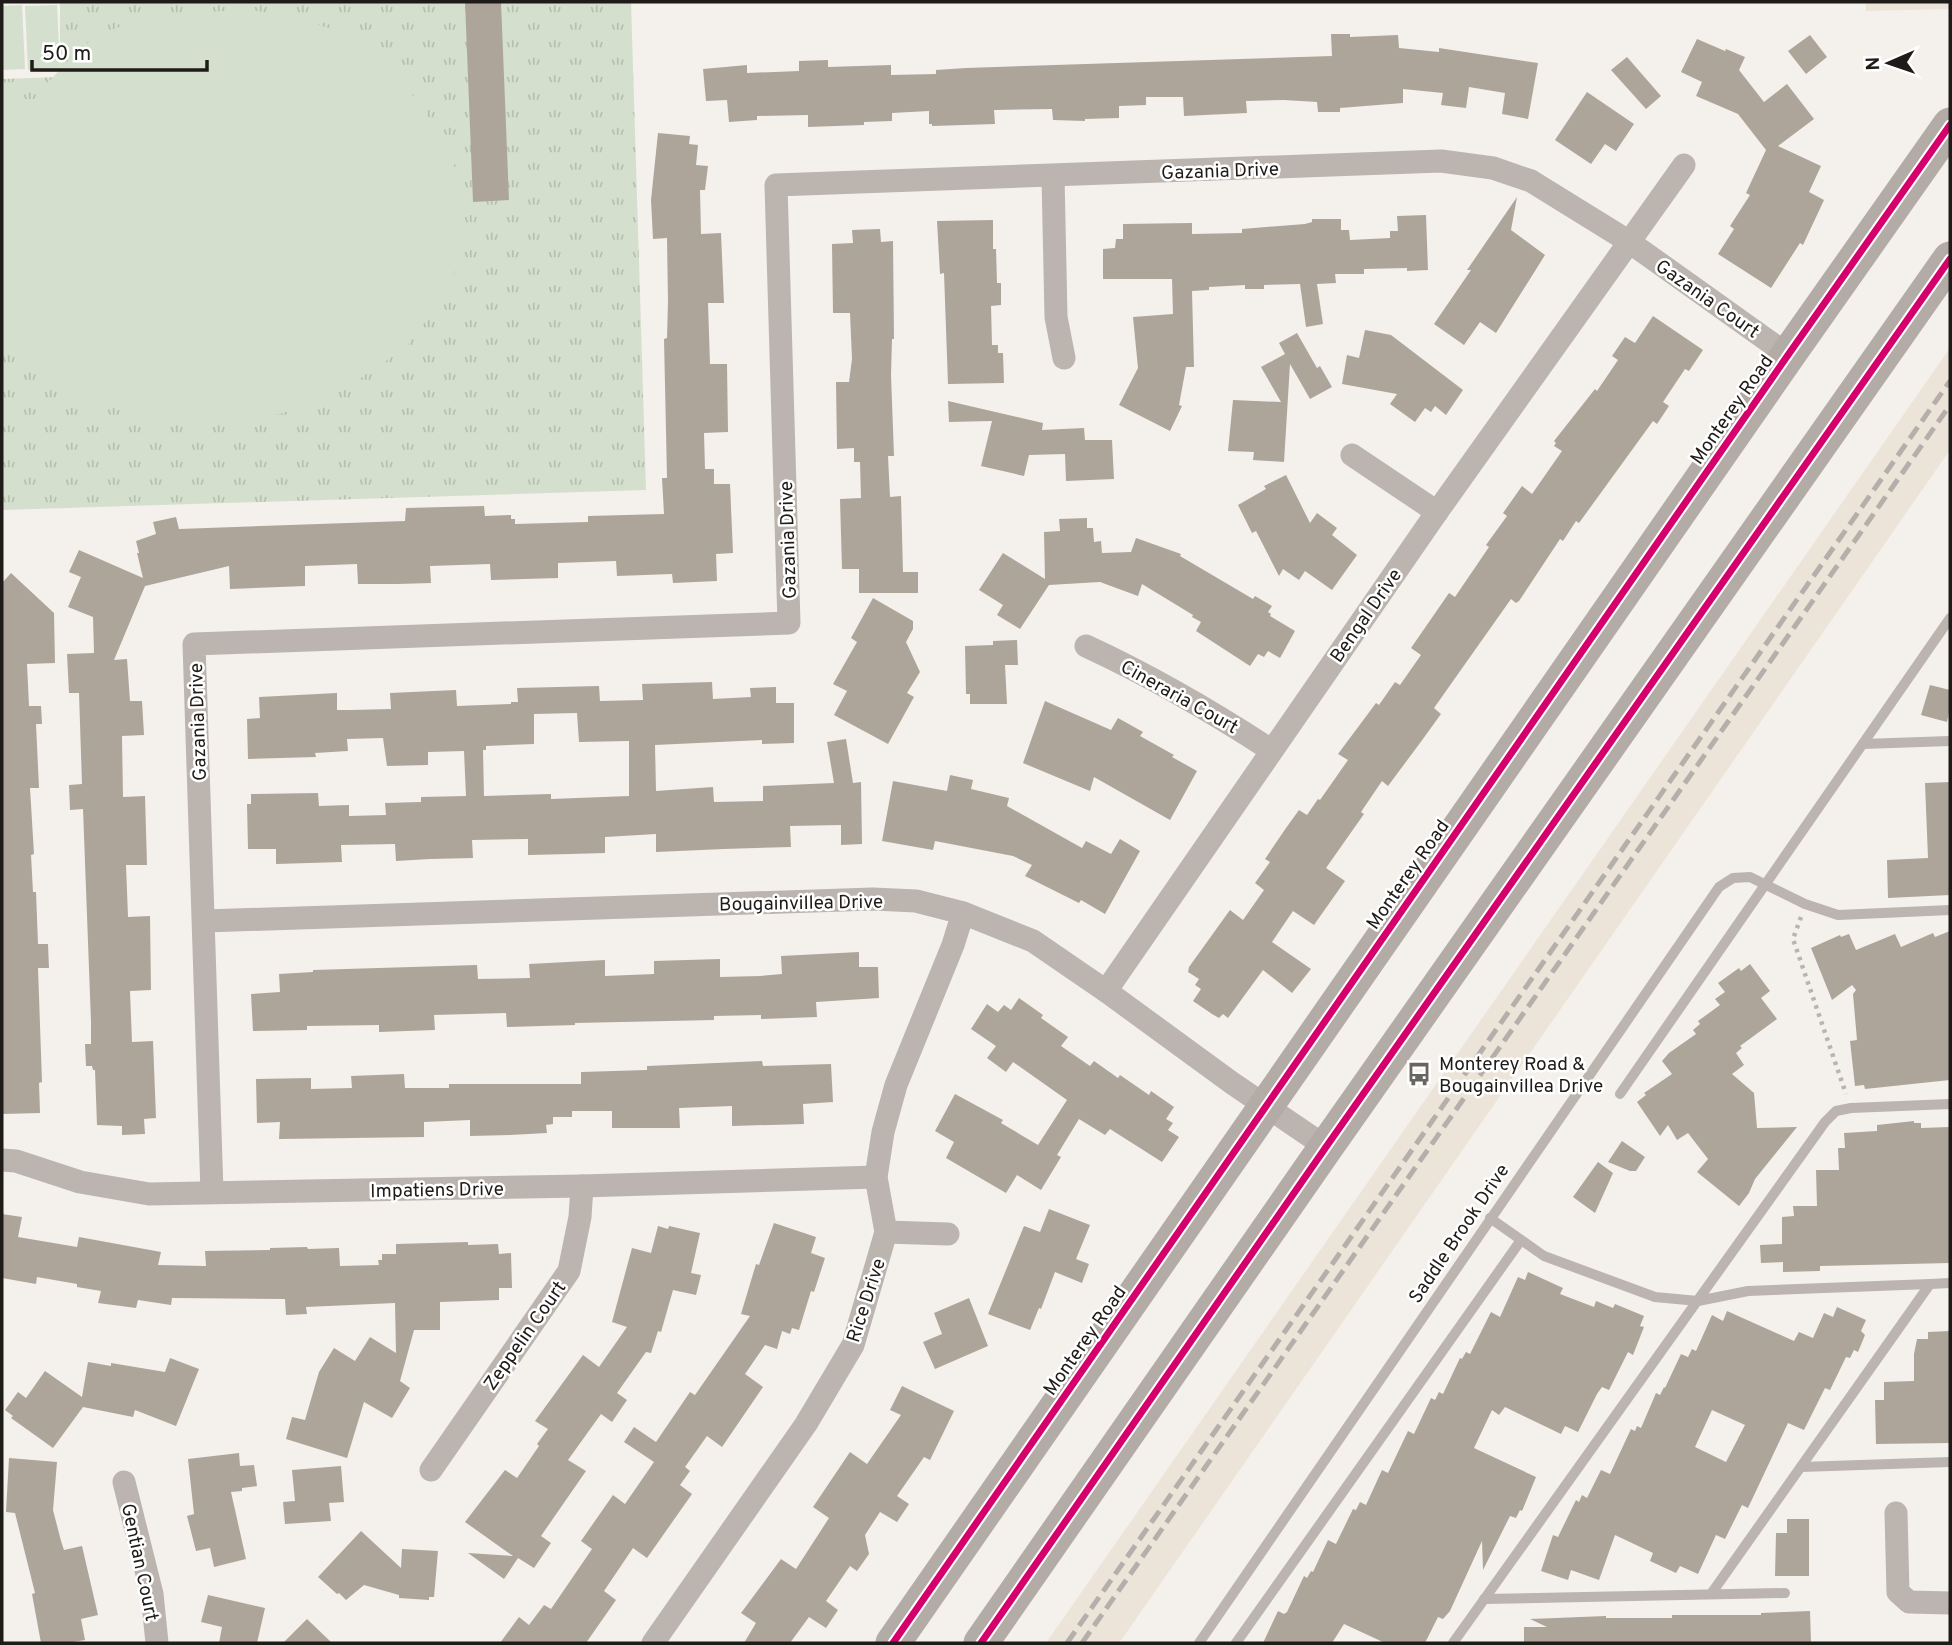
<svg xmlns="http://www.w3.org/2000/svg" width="1952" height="1645" viewBox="0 0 1952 1645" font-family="Overpass,sans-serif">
<defs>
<pattern id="grass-tufts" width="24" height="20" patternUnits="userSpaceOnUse" patternTransform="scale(1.75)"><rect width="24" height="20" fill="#d4e0cd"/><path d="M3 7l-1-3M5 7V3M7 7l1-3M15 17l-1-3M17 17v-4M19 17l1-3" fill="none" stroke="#b6c0af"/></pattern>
</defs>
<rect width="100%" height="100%" fill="#f4f0eb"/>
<g fill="#ece4d9">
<path d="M1866,2H1950V9L1866,11Z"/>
<path d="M1950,348V450L1122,1639L1118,1643H1046Z"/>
</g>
<path fill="url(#grass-tufts)" d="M60,2H631L646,490L2,510V79L60,77Z"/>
<g fill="#d4e0cd">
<path d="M22,5L25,69L2,70V6Z"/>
<path d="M57,5L60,69L28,70L25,6Z"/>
<path d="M244,9L287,15L344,33L383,63L408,89L433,124L454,165L465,206L463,256L439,304L405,348L356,381L300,408L243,424H183L132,415L73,392L22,362L2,340V99H34C48,83 62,66 78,51C120,12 190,15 244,9Z"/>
</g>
<g fill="#aea59a" fill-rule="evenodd">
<path d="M465,2H501L509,200L473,202Z"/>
<path d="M1331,34H1350V37L1398,35L1399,48L1439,52V48L1538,63L1528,119L1502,114L1505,93L1469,87L1466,108L1441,105L1443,93L1403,89V103L1340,108V112H1318L1317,102L1284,100L1246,101L1247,113L1184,116L1183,97H1146V105L1119,106V118L1085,119V121L1053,120L1052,109L994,110L995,124L932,126V124H929V111L892,113V121L864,122V125L808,127V115L757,116V120L729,122L727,100L706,101L703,69L747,65V73L799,71V61L828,60V67L891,65V75L936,74V70L966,68L1332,56Z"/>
<path d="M1810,35L1827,57L1806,74L1788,51Z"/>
<path d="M1697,39L1725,51L1726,49L1745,57L1739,70L1764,102L1787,84L1814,119L1778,146L1821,166L1809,192L1824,200L1803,245L1800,243L1771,288L1718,254L1734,229L1730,226L1750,195L1746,193L1766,150L1738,114L1696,96L1702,82L1681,72Z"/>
<path d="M1627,57L1661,96L1646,109L1611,70Z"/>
<path d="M1587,92L1634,124L1616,151L1605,144L1591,164L1555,140Z"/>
<path d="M658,133L690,136L689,144L698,145L696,165L708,166L705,190H700L701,234L721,233L724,303H708L710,364H727L728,432L704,433L705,469H714V484H730L733,553L716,554L717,581L673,583L672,574L617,576L616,561L558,563V578L491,580L490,564L430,566L431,583L397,584H358L357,564L305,566V586L230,589L229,566L145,586L114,660L127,659L130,701H142L144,735L122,736L123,797L145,796L147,865H126L128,917L150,916L151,990L130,991L132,1042L153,1041L156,1118L144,1119L145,1134L122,1135V1126L97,1125L95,1070H93L92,1066H86L85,1044H91V1022L83,809L70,810L69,785L82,784L79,693H69L67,654L94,653L93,617L68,607L81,577L69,572L79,550L143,578L137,553H139L136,541L156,534L153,522L176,517L179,529L405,521L406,508L484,506L485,516L511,515V519H515V524L588,522V516L664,514L662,478H667L664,339L667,338L668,301L667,238L653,239L651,200Z"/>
<path d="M1517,197L1511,230L1545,255L1496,333L1480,322L1464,345L1434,324L1471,270H1467Z"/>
<path d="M1426,215L1428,270L1407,271V268L1364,269V274H1335L1336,283L1317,284L1323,324L1306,327L1300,284L1264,285V289H1245V285L1209,287V290L1192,291L1194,367H1186L1179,405L1182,406L1170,431L1119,405L1138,368L1133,317L1173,314L1172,279H1103V249L1115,248L1116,239H1123V224L1192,223V234L1242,233V229L1305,224L1312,222V219H1341V230H1349L1350,240L1390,238V231H1398L1397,216Z"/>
<path d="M993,220V249H996L997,283H1001V305L991,306L992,345H998V353H1003L1004,383L948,384L944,273L940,274L937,221Z"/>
<path d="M880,229L881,242L893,241L894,339H892L891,375L894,456H888L890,497L901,496L903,572H918V593H859V569H842L840,499L861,498L860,462H854V448L837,449L836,382H849L852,359L850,313H833L832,244L853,243L852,230Z"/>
<path d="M1653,316L1703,350L1689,371L1685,369L1663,402L1669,406L1657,424L1653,421L1579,523L1576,521L1563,541L1560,539L1519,601L1516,603L1511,599L1434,708L1441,714L1420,743L1388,786L1382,781L1361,812L1364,814L1326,868L1345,881L1314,925L1293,911L1272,942L1311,969L1292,993L1263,970L1228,1018L1223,1014L1219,1018L1212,1014L1193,1001L1201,989L1195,985L1199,979L1188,972L1189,967L1230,910L1243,920L1264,890L1255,883L1270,862L1265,859L1286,828L1299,810L1307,815L1318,799L1320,800L1348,760L1338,754L1376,703L1379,705L1395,682L1400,685L1421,655L1411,648L1449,593L1455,597L1489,547L1486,545L1507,516L1503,513L1522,486L1532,494L1562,451L1554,446L1556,443L1554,441L1595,389L1597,391L1618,360L1612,356L1625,337L1635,343Z"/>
<path d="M1365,330L1391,335L1463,390L1446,415L1435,406L1431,412L1425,408L1415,422L1390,404L1397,394L1342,384L1347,355L1359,358Z"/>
<path d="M1297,333L1317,368L1320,366L1332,387L1310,399L1290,364L1284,462L1253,460L1254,452L1228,451L1233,400L1281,402L1261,367L1285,354L1279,343Z"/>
<path d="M948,401L1043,423L1042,430L1084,428L1085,440H1112L1114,479L1066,481L1065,454L1029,455L1024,476L981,466L992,421L949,422Z"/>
<path d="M1286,475L1310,523L1317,513L1337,528L1332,535L1357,555L1332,590L1305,571L1299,580L1283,569L1279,576L1256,531L1252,533L1238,505L1266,489L1264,486Z"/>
<path d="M1087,518V528H1093L1094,542L1101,541L1102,553L1131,552L1136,538L1181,554L1180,556L1253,599L1255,596L1272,606L1268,612L1271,614L1270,616L1295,631L1280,658L1268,651L1264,657L1258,654L1250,666L1196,631L1201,622L1192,617L1193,615L1142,584L1138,596L1100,582L1049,585L1020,629L997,615L1003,605L979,590L1003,553L1045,579L1044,532L1060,531L1059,519Z"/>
<path d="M11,573L54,613L55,663L27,664L29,706H41L42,724H36L39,788H30L34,854L31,855L33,892H36L38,944H48L49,968H38L42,1082L39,1083L40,1113L2,1114V583Z"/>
<path d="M873,598L913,621V629L906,642L920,672L907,693L914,697L888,744L834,715L847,691L833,684L857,642L851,638Z"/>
<path d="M1017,640L1018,665H1005L1007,704H970V694H966L965,646L993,645V641Z"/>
<path d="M712,682L713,699L751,697L750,688L776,687V703H794V743L762,744V740L655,745L656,791L713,787L714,802L763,801V786L834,783L827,742L846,739L853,783L861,782L862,844L841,845V825L790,826L791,847L724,849L656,852V834L605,837V853L571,854L528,855V839L472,840L473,858L430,859L396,861L395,844L341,845L342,862L276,864V849H248L247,804H251V794L318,793L319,806L349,805V816L386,815L385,803L421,802V797L466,796L464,751L428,752V765L387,766L383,738L347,739L348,751L315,753L316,757L248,759L247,719L260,718L259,697L337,693V710H351L391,709L390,693L456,690L457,706L511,704V702H518L517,688L599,686L600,701L643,700L642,684ZM577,713L579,742L629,741V796L551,799V794L484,796L483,750H486V746L534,744V714Z"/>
<path d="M1930,685L1950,690V708L1947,722L1921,715Z"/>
<path d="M1045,701L1111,730L1118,718L1143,732L1140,736L1174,755L1172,757L1197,771L1170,820L1094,777L1090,791L1023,763Z"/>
<path d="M950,775L973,780L971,789L1009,798L1007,806L1082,848L1086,841L1111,854L1120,839L1140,851L1105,914L1081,900L1079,903L1025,876L1032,865L1013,856L935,841L933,850L882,841L893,781L947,791Z"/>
<path d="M1950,782V895L1888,898L1887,860L1928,858L1925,783Z"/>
<path d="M1950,931V1080L1865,1089L1864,1085L1855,1086L1850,1041L1857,1040L1853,994L1856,990L1852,985L1832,1000L1811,948L1840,935L1841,937L1849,934L1856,950L1895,934L1901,947L1933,933L1935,937Z"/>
<path d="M859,952V967H878L879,998L816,1002L817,1017L761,1019V1015L714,1016V1020L575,1023V1025L507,1027L506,1013L434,1015L435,1030L379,1032V1025L307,1026V1030L253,1031L251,994L280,992L279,974L313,972V970L477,965L478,979L530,978L529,964L605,960V976L654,974V961L720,959V977L760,976L782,974L781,956Z"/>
<path d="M1750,964L1770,991L1761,998L1777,1019L1740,1046L1742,1048L1736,1053L1744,1065L1732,1074L1754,1093L1757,1128L1797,1127L1755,1179L1749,1193L1739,1206L1697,1172L1708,1159L1688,1133L1677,1140L1668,1125L1660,1136L1637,1102L1646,1095L1644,1093L1672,1074L1662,1061L1669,1053L1696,1034L1693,1030L1700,1024L1698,1021L1720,1005L1715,999L1725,992L1718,983L1739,968L1741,971Z"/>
<path d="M1019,998L1043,1015L1041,1018L1068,1037L1061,1046L1090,1066L1094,1061L1118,1078L1120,1075L1149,1095L1151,1091L1174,1107L1166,1119L1173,1123L1168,1130L1179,1137L1162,1162L1110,1129L1105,1135L1079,1119L1057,1155L1061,1157L1041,1190L1017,1175L1006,1193L946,1158L954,1142L935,1131L955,1094L1003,1120L1001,1123L1038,1145L1067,1100L1013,1062L1006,1072L987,1058L996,1046L971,1029L987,1004L998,1012L1004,1005L1011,1010Z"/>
<path d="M762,1061L763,1066L831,1064L833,1102L803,1104L804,1124L732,1126V1106L679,1108L680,1128H612V1111H572V1117H553V1124L546,1125L547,1133L510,1135L470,1136V1120L424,1122V1137L279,1139L280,1122L257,1123L256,1079L311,1078V1089L352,1088L351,1076L404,1074L405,1088H449V1084H581V1072L647,1070V1066Z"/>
<path d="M1914,1121V1123H1921V1128L1950,1127V1263L1820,1266V1271L1783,1272V1262L1761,1263L1760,1245L1782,1244V1217L1794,1216L1793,1206H1817L1816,1170H1839L1838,1148H1845L1844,1133L1877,1131V1125Z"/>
<path d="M1622,1141L1645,1157L1636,1171H1630L1608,1162Z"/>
<path d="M1598,1162L1613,1173L1595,1213L1573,1197Z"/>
<path d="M1049,1209L1090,1225L1076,1259L1089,1264L1082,1283L1055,1272L1041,1309L1039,1308L1030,1330L988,1314L1024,1226L1040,1232Z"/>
<path d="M2,1214L22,1217L18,1237L77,1247L79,1237L161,1252L158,1265L206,1266L205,1251L270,1250V1248L307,1247L308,1249L339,1248L340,1266L379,1265L378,1260H382V1254H396V1244L468,1242V1245L498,1244L499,1254L511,1253L512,1288H499V1300L440,1302V1330H414L400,1381L410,1388L392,1418L364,1402L347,1458L286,1439L292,1417L305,1420L319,1372L334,1348L355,1361L370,1337L396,1353L395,1303L306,1307L307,1314L286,1315L285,1299L172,1298L171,1305L138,1300L136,1308L98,1303L101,1291L77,1287V1284L37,1277L36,1284L2,1278Z"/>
<path d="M774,1223L816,1237L811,1253L825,1258L814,1292L811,1291L799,1330L792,1328L790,1334L782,1331L777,1349L765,1345L745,1374L763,1387L722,1447L707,1436L685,1467L690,1471L680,1485L692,1494L647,1558L633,1548L604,1591L616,1600L586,1643H500L519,1617L529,1625L544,1605L551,1609L592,1549L581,1541L613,1495L625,1504L654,1462L624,1442L634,1427L656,1442L690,1392L695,1395L750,1316L741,1314L756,1264L759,1265Z"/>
<path d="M658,1226L668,1229L669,1226L700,1233L691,1273L701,1275L696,1295L673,1290L661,1332L658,1331L651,1353L646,1352L617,1393L627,1400L612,1422L601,1414L568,1460L586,1471L541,1536L551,1543L534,1568L518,1558L504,1579L468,1553L513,1556L465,1522L505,1470L517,1478L539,1446L537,1444L548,1429L535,1421L583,1355L599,1367L627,1327L612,1322L632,1248L651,1253Z"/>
<path d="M1528,1272L1563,1288L1560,1294L1594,1307L1596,1301L1613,1308L1615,1304L1644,1316L1640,1326L1644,1327L1633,1355L1628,1352L1609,1390L1602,1387L1597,1394L1578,1432L1565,1426L1561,1434L1505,1407L1499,1415L1492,1410L1474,1448L1536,1477L1522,1511L1520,1510L1516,1518L1510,1516L1483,1570L1482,1541L1450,1611L1443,1619L1438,1617L1425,1643H1385L1344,1624L1332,1643H1263L1278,1611L1284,1614L1287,1612L1304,1576L1307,1578L1311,1571L1313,1572L1328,1540L1336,1544L1353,1509L1356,1510L1360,1502L1366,1505L1382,1470L1388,1473L1408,1431L1414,1434L1431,1398L1435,1400L1439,1392L1443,1394L1460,1358L1462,1359L1466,1352L1470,1354L1491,1312L1500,1317L1518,1277L1525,1280Z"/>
<path d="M969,1298L988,1346L935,1369L923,1342L942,1334L934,1313Z"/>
<path d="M1837,1307L1866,1320L1861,1331L1865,1335L1858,1352L1854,1350L1850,1358L1846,1357L1830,1390L1825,1388L1804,1430L1788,1423L1748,1508L1742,1505L1725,1539L1716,1535L1698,1574L1680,1566L1676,1573L1650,1561L1653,1553L1615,1535L1599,1580L1571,1570L1568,1580L1541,1571L1553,1535L1558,1537L1576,1500L1579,1502L1582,1495L1587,1498L1601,1470L1610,1474L1631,1429L1635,1431L1637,1426L1641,1428L1656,1393L1660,1395L1664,1387L1665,1388L1681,1354L1688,1357L1692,1349L1696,1351L1712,1315L1723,1321L1727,1311L1794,1341L1799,1332L1813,1338L1824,1313L1833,1317ZM1712,1410L1745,1425L1726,1462L1695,1447Z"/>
<path d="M1950,1331V1443L1876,1444L1875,1400H1884V1382L1914,1381V1354L1917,1339H1928V1332Z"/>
<path d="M170,1358L199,1369L176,1426L135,1410L133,1417L83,1407L53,1448L11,1418L13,1416L5,1410L18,1392L26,1398L45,1371L82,1397L88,1362L111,1366V1363L165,1372Z"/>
<path d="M902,1386L954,1411L930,1460L924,1457L897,1496L909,1504L897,1522L880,1512L865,1535L869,1554L857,1571L850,1566L826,1601L838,1610L826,1628L809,1617L790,1643H744L756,1623L741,1613L781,1559L796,1569L829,1518L813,1507L850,1452L867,1464L901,1415L890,1410Z"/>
<path d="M239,1453L240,1466L254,1465L257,1486L242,1488V1491L231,1492L246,1559L214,1567L210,1548L196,1551L187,1516L194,1514L188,1459Z"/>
<path d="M9,1458L57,1462L53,1510L61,1541L64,1550L82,1546L98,1615L81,1619L85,1640L67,1643H41L32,1594L35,1593L15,1513L6,1512Z"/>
<path d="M341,1466L344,1502L329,1503L331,1521L285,1524L283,1502L295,1501L292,1470Z"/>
<path d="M1787,1519H1809V1576H1775L1776,1533H1787Z"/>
<path d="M361,1531L401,1568L402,1549L438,1551L434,1597H429V1600L399,1598V1595L364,1585L346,1600L339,1593L337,1594L318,1577Z"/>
<path d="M208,1595L265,1608L257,1643H219L222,1627L201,1622Z"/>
<path d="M1810,1611L1811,1643H1524V1627H1547L1530,1619L1606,1616V1618H1672V1615H1761V1613Z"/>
<path d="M307,1619L332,1643H283Z"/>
</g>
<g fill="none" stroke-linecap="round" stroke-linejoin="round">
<path stroke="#b8b4af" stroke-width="4.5" stroke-dasharray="3.5 5" stroke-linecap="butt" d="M1801,917L1793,939L1846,1094"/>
<g stroke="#bbb4af" stroke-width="10">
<path d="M1863,744L1950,741"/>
<path d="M1620,1094L1950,618"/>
<path d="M1490,1218L1544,1256L1655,1297L1698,1301L1748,1291L1930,1284"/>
<path d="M1801,1467L1950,1462"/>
<path d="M1711,1594L1930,1284L1950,1283"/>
<path d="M1484,1599L1785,1593"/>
<path d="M1199,1643L1719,887L1733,878L1750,877L1805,904L1838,915L1950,910"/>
<path d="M1236,1643L1521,1240"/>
<path d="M1453,1643L1825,1122L1836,1111L1851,1108L1950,1104"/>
</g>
<g stroke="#bbb4af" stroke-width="23">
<path d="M1053,176L1056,317L1064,358"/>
<path d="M1352,455L1437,512"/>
<path d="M1086,646C1151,676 1211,711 1271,750"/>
<path d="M205,921L873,899L916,901L963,913L1033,941L1106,991L1232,1083L1326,1147"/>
<path d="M1106,991L1437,512L1684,165"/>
<path d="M2,1160L16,1161L80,1182L149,1194L582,1186L876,1177"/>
<path d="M212,1192L194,644L789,623L776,185L1441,161L1493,168L1531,181L1628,241L1788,355"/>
<path d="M886,1232L948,1234"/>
<path d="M431,1470L569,1271L580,1217L582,1186"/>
<path d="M124,1482L152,1594L157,1643"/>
<path d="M1896,1513L1898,1592L1909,1602L1950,1603"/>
<path d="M653,1643L806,1424L853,1345L886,1232L876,1177L883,1132L896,1085L953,945L963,913"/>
</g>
<g stroke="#b3aba5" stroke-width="35">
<path d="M893,1643L1788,355L1950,125"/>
<path d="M981,1643L1326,1147L1950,259"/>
</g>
<g stroke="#b4afab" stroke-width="5" stroke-dasharray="14 7" stroke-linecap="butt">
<path d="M1067,1643L1950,381"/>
<path d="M1082,1643L1950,405"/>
</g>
<g stroke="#fff" stroke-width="11">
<g id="cycleway">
<path d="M893,1643L1788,355L1950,125"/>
<path d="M981,1643L1326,1147L1950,259"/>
</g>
</g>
<use href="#cycleway" stroke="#d6006c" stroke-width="7"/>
</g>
<defs>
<g id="bus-bare" transform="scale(1.89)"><path d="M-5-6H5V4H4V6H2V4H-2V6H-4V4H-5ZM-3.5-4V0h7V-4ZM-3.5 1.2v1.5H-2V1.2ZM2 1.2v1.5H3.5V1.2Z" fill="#696662" stroke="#fff" stroke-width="2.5" paint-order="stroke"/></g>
</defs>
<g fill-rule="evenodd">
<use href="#bus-bare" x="1419" y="1074"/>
</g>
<g text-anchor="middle" stroke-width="5" stroke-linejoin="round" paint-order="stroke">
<g font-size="19" fill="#1e1b18" stroke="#fff">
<text transform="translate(1220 170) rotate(-2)" y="7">Gazania Drive</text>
<text transform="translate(1708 298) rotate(35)" y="7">Gazania Court</text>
<text transform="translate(1731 409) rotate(-55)" y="7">Monterey Road</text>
<text transform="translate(787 540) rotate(-92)" y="7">Gazania Drive</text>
<text transform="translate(1365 615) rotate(-55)" y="7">Bengal Drive</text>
<text transform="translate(1180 696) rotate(29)" y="7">Cineraria Court</text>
<text transform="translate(197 722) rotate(-92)" y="7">Gazania Drive</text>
<text transform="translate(1407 874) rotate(-55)" y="7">Monterey Road</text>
<text transform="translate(801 902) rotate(-1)" y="7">Bougainvillea Drive</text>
<text transform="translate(437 1189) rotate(-1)" y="7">Impatiens Drive</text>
<text transform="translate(1458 1233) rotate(-56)" y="7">Saddle Brook Drive</text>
<text transform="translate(865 1300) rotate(-72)" y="7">Rice Drive</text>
<text transform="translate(524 1335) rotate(-55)" y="7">Zeppelin Court</text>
<text transform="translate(1084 1340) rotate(-55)" y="7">Monterey Road</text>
<text transform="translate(141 1562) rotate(78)" y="7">Gentian Court</text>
</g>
<g font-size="19" fill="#1e1b18" stroke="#fff" text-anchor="start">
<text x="1439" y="1070">Monterey Road &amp;<tspan x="1439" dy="22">Bougainvillea Drive</tspan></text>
</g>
</g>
<rect width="1952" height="1645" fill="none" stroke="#1e1b18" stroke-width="7"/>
<g transform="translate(1889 63) rotate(268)" stroke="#ffffff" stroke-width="5" paint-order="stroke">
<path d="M0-5L12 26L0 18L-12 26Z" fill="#1e1b18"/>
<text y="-10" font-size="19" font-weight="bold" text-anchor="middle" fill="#1e1b18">N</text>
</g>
<path d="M32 60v10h175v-10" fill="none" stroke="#1e1b18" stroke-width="3.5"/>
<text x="42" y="60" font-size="21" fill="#1e1b18" stroke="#ffffff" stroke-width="5" paint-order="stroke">50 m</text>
</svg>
